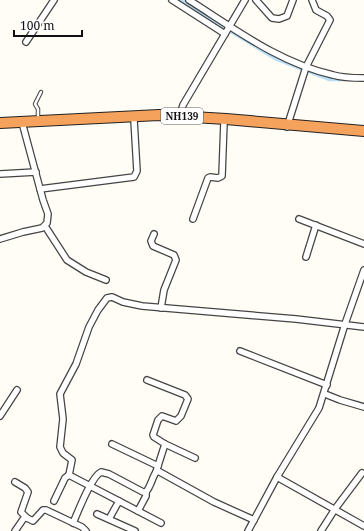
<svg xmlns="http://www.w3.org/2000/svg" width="364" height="531" viewBox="0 0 364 531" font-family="'Noto Serif',serif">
<rect width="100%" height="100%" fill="#fffdf5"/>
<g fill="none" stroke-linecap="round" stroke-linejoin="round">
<path stroke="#b9e0f7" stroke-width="4.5" d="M180,0L277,59L329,79H344"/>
<g stroke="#444" stroke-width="4.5">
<path id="lane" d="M38,118V109L35,104L41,92"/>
</g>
<g stroke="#444" stroke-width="8">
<g id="street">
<path d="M172,0L225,34"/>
<path d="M189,0C235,29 279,63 333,75C343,78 354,78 364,78"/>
<path d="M256,0L272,18L279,19L287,16L293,0"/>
<path d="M26,42L54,0"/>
<path d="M180,115L183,105L245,0"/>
<path d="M287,127L306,67L330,20L327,16L316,10L312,0"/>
<path d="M0,174L36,172"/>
<path d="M40,189L134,177L137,171L134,120"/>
<path d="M193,219L208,178L210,177L218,178L222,176L224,122"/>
<path d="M299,219L364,244"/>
<path d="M45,226L67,260L86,272L106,280"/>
<path d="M154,234L151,241L153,246L174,255L176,260L164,290L161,308"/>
<path d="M0,239L23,232L42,228L47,223L48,214L43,200L23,126"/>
<path d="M306,257L316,225"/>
<path d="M240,351L327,385"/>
<path d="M147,380L185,395L188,399L181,416L176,421L162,416L158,420L153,435L154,437L165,444L156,472"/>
<path d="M325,394L340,400L364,407"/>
<path d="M0,416L17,390"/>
<path d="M112,444L158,466"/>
<path d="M165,444L195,458"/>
<path d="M69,475L72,460L63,453L60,447L63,419L60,394L76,364L89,327L98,310L107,298L112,297L123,302L142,306L296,319L364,327"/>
<path d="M277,477L364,526"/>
<path d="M15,482L25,488L28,492L21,512L27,518"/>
<path d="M54,501L65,478L69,475L161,523"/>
<path d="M138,511L146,496V492"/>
<path d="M97,514L135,531"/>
<path d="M109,519L119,501"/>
<path d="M73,523C78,512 91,477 101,472L109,474L143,492H146C151,486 152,478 156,472L158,471L214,502L254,520"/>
<path d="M15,531L24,518H27L33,521L43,510H46L82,527L86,531"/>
<path d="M248,531L277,477L319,408L345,324L364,270"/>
<path d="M321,531L335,509L362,473"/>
</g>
</g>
<g stroke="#222" stroke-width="12">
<path id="highway" d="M0,123L159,115L226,119L364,131"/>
</g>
<use href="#lane" stroke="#fff" stroke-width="2.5"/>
<use href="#street" stroke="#fff" stroke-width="5.5"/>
<use href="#highway" stroke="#f5a25d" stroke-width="10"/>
</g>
<g text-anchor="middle" stroke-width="4" stroke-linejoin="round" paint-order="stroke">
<rect fill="#fff" stroke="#585858" stroke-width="1" x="161" y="108" width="42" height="16" rx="3"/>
<g font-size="10" font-weight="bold" fill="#111">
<text x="182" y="120">NH139</text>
</g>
</g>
<path d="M14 30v6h68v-6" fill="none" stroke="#111111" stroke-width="2"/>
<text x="20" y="30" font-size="12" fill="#111111" stroke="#ffffff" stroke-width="3" paint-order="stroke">100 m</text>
</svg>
